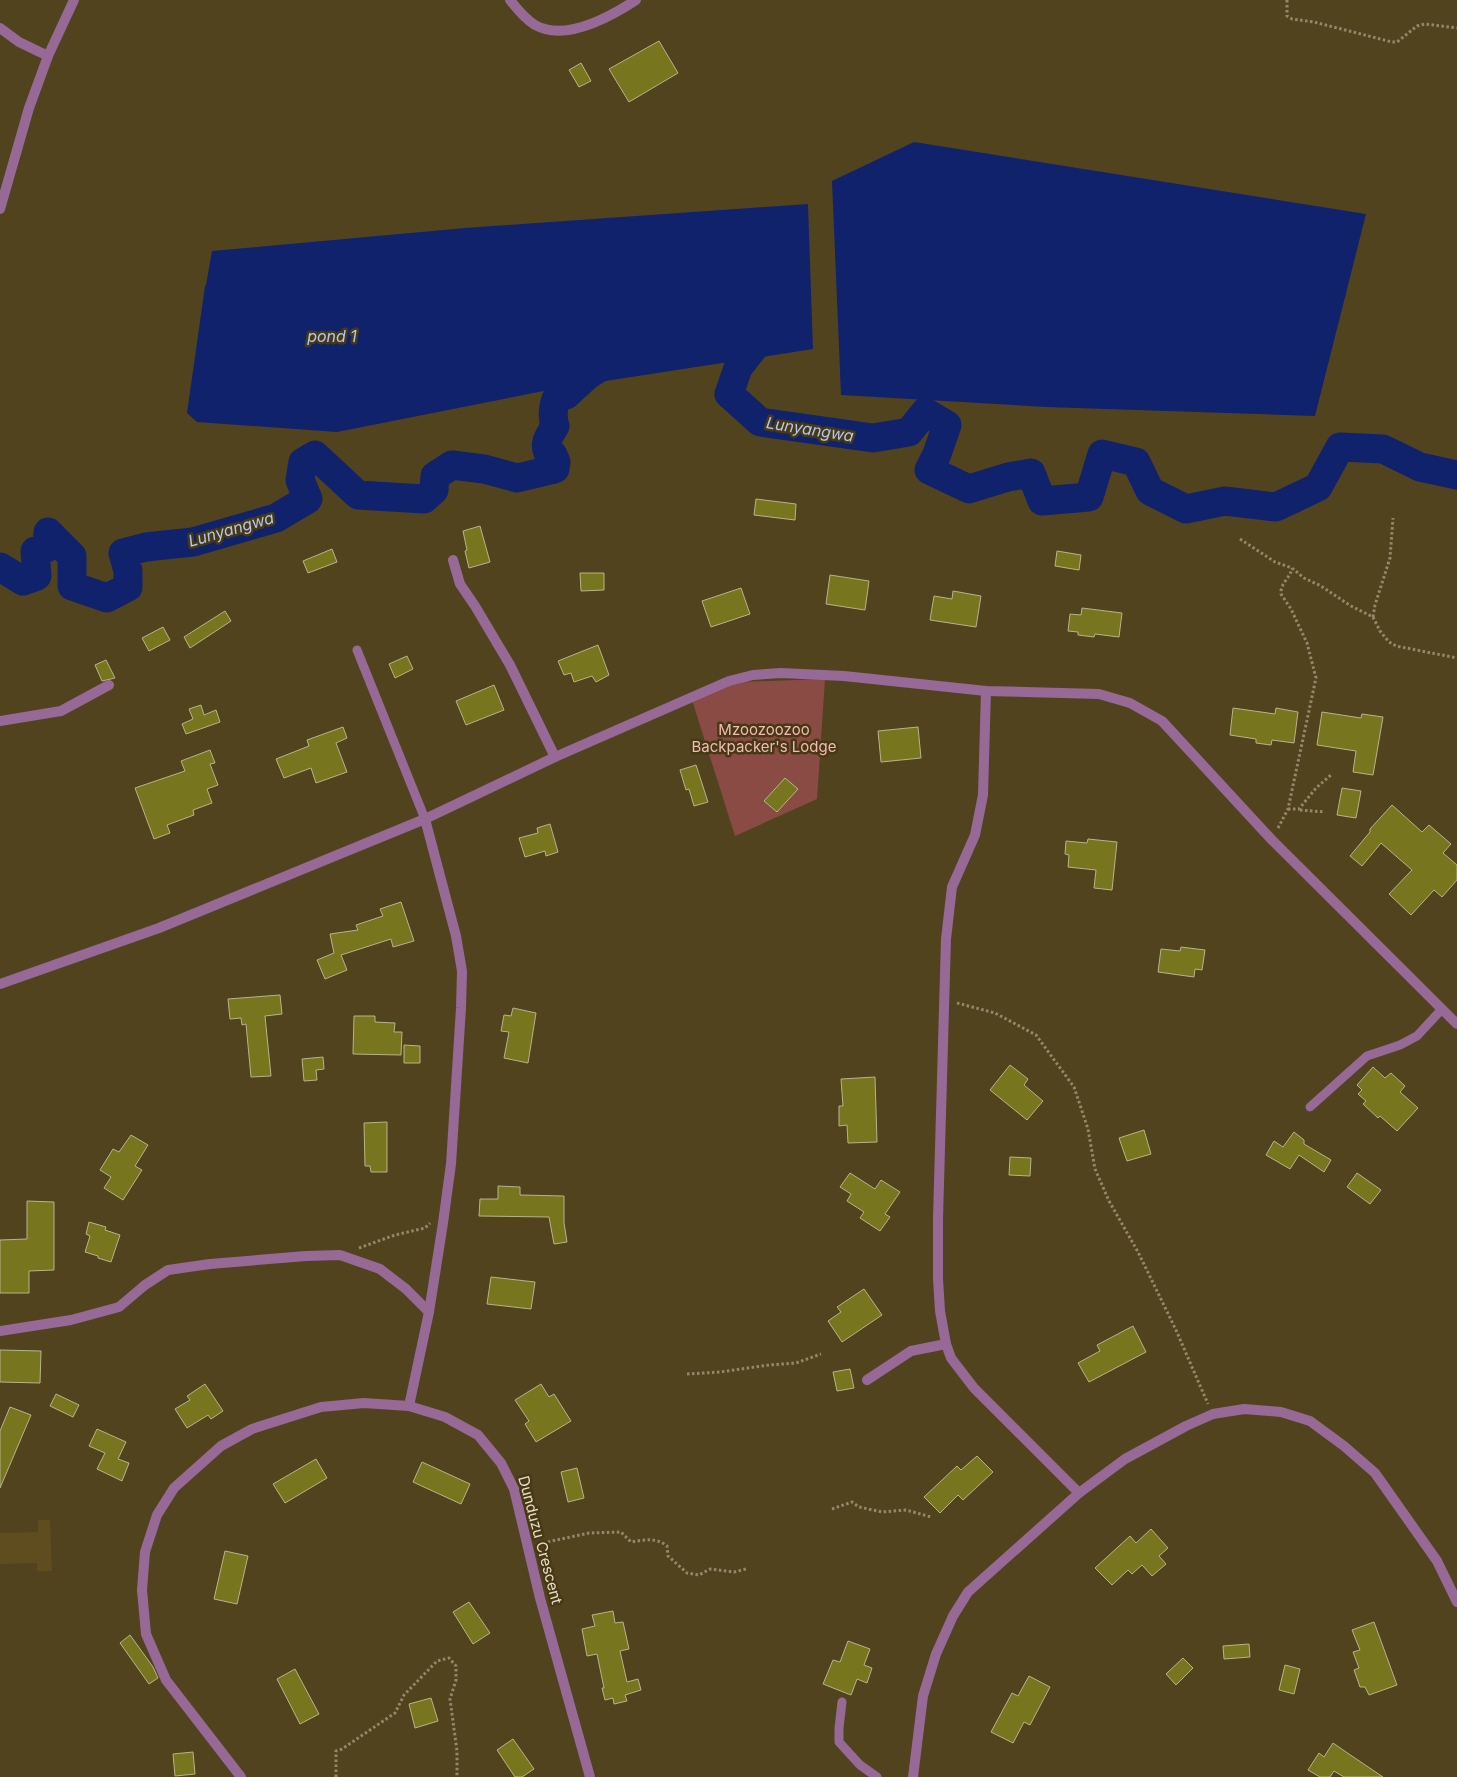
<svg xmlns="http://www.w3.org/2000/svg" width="1457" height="1777" viewBox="0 0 1457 1777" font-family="Inter,sans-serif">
<rect width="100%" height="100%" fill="#52431f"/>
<path fill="#5f4d20" d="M38,1520H50L52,1571H37V1563L0,1564V1533L38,1532Z"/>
<path fill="#894b44" d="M825,679L817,799L735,836L692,700L738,682Z"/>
<g fill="#11226d">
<path d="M914,142L1366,214L1315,416L1046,407L841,395L832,181Z"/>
<path d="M808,204L813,349L554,389L337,432L197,422L187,413L205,286L206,285L212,251L465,228Z"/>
</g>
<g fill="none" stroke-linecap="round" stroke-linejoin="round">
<g stroke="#11226d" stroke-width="29">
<path d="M745,325L755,346L738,368L729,394L760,422L873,438L909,432L925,412L947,425L937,454L929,470L969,489L1008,477L1031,473L1042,501L1089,497L1102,454L1136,462L1150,491L1186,509L1225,501L1276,507L1318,487L1340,447L1383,449L1420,467L1457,475"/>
<path d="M0,567L23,581L37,576L35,551L47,548L48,532L72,556V586L107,598L128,587V571L123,553L146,547L193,542L276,518L308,499L300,480L303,462L315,455L358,495L424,499L434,490L435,476L452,465L484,469L517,478L555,469L556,462L553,455L548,453C543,443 550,435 555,426C552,418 553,405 557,397L565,393L566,395L588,375L601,367L599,361"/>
</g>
</g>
<g fill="#78751f" stroke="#b5b58b">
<path d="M659,41L678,73L629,102L609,69Z"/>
<path d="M581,63L591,81L579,87L569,70Z"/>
<path d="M756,499L796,504L795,520L754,515Z"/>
<path d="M480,526L490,562L469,568L465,551L467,550L463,531Z"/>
<path d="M332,549L337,562L308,573L303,561Z"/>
<path d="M1057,551L1081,555L1079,570L1055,566Z"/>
<path d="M580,573H604V590L581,591Z"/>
<path d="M830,575L869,581L865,610L826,604Z"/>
<path d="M741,588L750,614L711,627L702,601Z"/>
<path d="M953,591L981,596L976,627L930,620L934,596L952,599Z"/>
<path d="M1082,608L1122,613L1119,637L1095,634L1094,637L1078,635V632L1068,631L1070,614L1081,615Z"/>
<path d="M225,611L231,621L190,648L184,637Z"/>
<path d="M163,627L170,640L149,651L142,638Z"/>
<path d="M598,645L609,675L596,682L592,676L574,682L571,673L564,675L558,661Z"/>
<path d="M407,656L413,669L395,678L389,664Z"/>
<path d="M106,660L115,678L102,681L95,665Z"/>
<path d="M494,685L504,710L466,725L456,701Z"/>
<path d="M201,705L204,715L216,710L220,722L186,734L182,724L193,719L189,709Z"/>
<path d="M1233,708L1275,714L1276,708L1298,712L1294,743L1272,740L1271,745L1256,743V739L1230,735Z"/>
<path d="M1322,712L1361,718L1362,714L1383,717L1373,775L1353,772L1356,751L1317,745Z"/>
<path d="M343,727L347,738L336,743L347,772L316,783L311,768L284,778L276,759L309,746L307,740Z"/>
<path d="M918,727L921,758L881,762L878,731Z"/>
<path d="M210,750L215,763L210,764L218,785L207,789L212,803L193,810L194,815L167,825L170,833L154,839L135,788L185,771L181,761Z"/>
<path d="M696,765L708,802L694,806L689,789L686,790L680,770Z"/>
<path d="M785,778L798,789L777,812L764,801Z"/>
<path d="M1342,788L1361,791L1356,818L1337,815Z"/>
<path d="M1392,805L1422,832L1429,825L1451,844L1443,853L1457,865V880L1442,897L1434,890L1411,915L1389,894L1412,870L1381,843L1362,866L1350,856L1370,832V829Z"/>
<path d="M550,824L558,852L546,856L545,851L525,857L519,838L538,833L537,828Z"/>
<path d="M1088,839L1117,842L1112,890L1094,888L1096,870L1068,867L1069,855L1065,854L1066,841L1087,843Z"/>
<path d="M401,902L414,941L393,947L391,939L341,955L347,970L325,979L317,960L334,953L330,934L358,930L356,925L383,916L380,909Z"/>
<path d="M1181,947L1205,950L1202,970L1195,969L1194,977L1158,972L1161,949L1180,951Z"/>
<path d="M280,995L282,1014L265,1016L271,1076L251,1077L246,1024L242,1025L241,1018L230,1019L228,999Z"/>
<path d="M513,1008L536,1013L528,1063L504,1058L509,1032L501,1031L504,1015L511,1016Z"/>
<path d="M354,1016H375V1022L395,1023L394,1032H402L401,1055L353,1054Z"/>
<path d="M404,1045L420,1046V1063H404Z"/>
<path d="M323,1057L324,1069L316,1070L317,1080L304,1081L302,1059Z"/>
<path d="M1010,1065L1028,1079L1024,1085L1043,1101L1027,1120L990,1090Z"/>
<path d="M1373,1067L1385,1078L1391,1073L1405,1086L1400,1092L1418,1108L1397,1131L1380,1116L1378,1118L1363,1104L1366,1101L1358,1094L1362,1090L1357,1085Z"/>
<path d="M875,1077L877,1142L848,1143L847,1125L839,1126V1106H843L841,1079Z"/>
<path d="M387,1122V1172H371L370,1166H365L364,1123Z"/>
<path d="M1144,1130L1151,1154L1127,1161L1119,1138Z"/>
<path d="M1294,1132L1304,1140V1144L1331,1160L1324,1172L1299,1155L1290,1169L1266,1155L1274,1141L1283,1147Z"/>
<path d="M131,1135L148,1145L135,1166L142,1170L123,1200L104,1188L111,1177L100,1170L113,1149L119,1152Z"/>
<path d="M1010,1157L1031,1158L1030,1176L1009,1175Z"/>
<path d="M850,1173L875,1189L881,1180L900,1192L885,1214L890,1217L880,1231L860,1218L864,1212L847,1201L851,1194L840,1187Z"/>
<path d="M1357,1173L1381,1190L1370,1204L1347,1187Z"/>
<path d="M498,1186L520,1187V1195L564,1196V1223L567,1242L554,1244L549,1217L479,1216L480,1199H498Z"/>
<path d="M27,1201L54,1202V1270L29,1271V1293H0V1240L27,1239Z"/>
<path d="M89,1222L106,1227L105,1230L120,1235L111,1262L98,1258V1256L85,1252L90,1236L86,1234Z"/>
<path d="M491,1277L535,1282L531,1309L487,1304Z"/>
<path d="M864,1289L882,1315L842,1342L828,1321L841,1312L837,1307Z"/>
<path d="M1133,1326L1146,1352L1089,1382L1078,1363L1100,1351L1097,1345Z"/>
<path d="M0,1350L41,1351L40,1383L0,1382Z"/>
<path d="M850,1369L854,1388L837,1391L833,1372Z"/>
<path d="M205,1384L223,1411L211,1419L208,1415L187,1428L175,1409L190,1400L187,1396Z"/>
<path d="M541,1384L549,1397L554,1394L571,1421L536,1442L525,1424L529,1421L515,1400Z"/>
<path d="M56,1394L79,1405L73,1417L50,1406Z"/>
<path d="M10,1407L31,1415L0,1488V1431Z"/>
<path d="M97,1429L126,1442L118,1459L129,1463L122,1481L97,1469L105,1453L89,1446Z"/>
<path d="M977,1456L993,1472L963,1500L958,1495L940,1513L924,1497L957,1466L961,1470Z"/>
<path d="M316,1459L327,1478L285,1503L273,1484Z"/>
<path d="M422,1462L470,1484L461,1504L413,1482Z"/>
<path d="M577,1468L584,1498L568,1502L561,1472Z"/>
<path d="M1151,1529L1168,1548L1159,1556L1166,1564L1152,1576L1142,1565L1132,1574L1128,1570L1112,1585L1095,1568L1130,1536L1136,1543Z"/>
<path d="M225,1551L248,1556L237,1604L214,1599Z"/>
<path d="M469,1602L490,1633L473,1644L453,1612Z"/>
<path d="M613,1611L615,1623L623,1622L629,1649L620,1651L627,1682L638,1679L641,1690L625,1695L627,1701L614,1704L613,1698L605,1700L602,1688H604L597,1654L587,1656L582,1629L595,1626L592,1615Z"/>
<path d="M1374,1622L1397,1685L1369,1695L1365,1687H1360L1354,1670L1359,1668L1353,1652L1360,1650L1352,1630Z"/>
<path d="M130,1635L153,1667L158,1678L149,1684L120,1643Z"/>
<path d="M848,1641L870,1649L864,1665L872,1668L867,1683L857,1679L851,1695L823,1684L833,1660L840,1662Z"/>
<path d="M1249,1644L1250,1657L1224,1659L1223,1646Z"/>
<path d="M1183,1658L1193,1668L1176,1685L1166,1674Z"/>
<path d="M1285,1665L1300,1669L1294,1694L1279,1690Z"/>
<path d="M295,1669L319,1714L300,1724L277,1679Z"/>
<path d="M1029,1676L1050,1687L1030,1725L1024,1722L1013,1743L991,1732L1012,1693L1018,1696Z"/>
<path d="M431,1698L438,1721L415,1728L409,1704Z"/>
<path d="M513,1739L534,1769L522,1777H515L497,1750Z"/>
<path d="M1333,1743L1346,1752L1383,1777H1344L1334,1771L1330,1777H1320L1308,1770L1319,1753L1324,1757Z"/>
<path d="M193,1752L195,1774L175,1776L173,1754Z"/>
</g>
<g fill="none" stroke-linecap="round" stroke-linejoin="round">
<g stroke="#94886b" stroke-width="3" stroke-dasharray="2.5 2.5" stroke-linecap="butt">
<path d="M1287,0V16L1292,19L1314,22L1392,42H1397L1417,26L1425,24L1457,28"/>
<path d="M1240,539L1275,562L1292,568L1304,578L1321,586L1351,606L1373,617L1380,631L1389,642L1396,646L1457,658"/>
<path d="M1373,617L1375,605L1390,558L1393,518"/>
<path d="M1288,809H1299L1316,788L1332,774"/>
<path d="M1300,810L1325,812"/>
<path d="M1278,828L1288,809L1316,678L1307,643L1291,609L1281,594C1280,583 1290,579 1292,568"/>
<path d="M957,1003L995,1013L1036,1035L1074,1087L1088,1129L1095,1169L1109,1201L1138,1252L1176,1330L1208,1404"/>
<path d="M359,1248L395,1235L425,1228L430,1223"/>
<path d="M687,1374L720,1372L769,1365L796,1363L821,1354"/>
<path d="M832,1509L852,1502L859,1507L882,1512L906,1510L931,1517"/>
<path d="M538,1544L589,1533L621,1532L631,1542C644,1540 656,1537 667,1546L668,1556L687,1573L699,1575L710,1569L734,1572L746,1569"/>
<path d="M336,1777V1751L342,1749L395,1713L404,1695L437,1661L449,1658L456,1666V1680L450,1699L457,1751V1777"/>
</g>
<g stroke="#966996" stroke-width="9">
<path d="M357,650L425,819"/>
<path d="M1310,1107L1367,1056L1400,1045L1417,1036L1442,1009"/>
<path d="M842,1702L839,1728V1742L860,1765L877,1777"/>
</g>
<g stroke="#966996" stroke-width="10">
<path d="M510,0C517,9 525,19 535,25C565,42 610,17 636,0"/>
<path d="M0,28L19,42L48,56"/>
<path d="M453,560L460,584L475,606L510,665L555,757"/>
<path d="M0,721L61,711L109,685"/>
<path d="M0,984L159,928L425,819L555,757L729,681L753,675L781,673L844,676L986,691L1099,694L1130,703L1162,721L1272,840L1457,1024"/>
<path d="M0,1331L71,1320L119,1307L145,1285L168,1270L210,1264L306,1256L340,1255L380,1269L406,1289L429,1312"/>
<path d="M867,1380L911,1351L946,1344"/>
<path d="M409,1406L429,1312L443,1223L451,1164L461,1008L462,971L456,936L425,819"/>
<path d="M1079,1493L1125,1459L1186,1426L1213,1414L1244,1409L1281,1412L1310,1421L1344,1446L1375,1473L1437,1561L1457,1602"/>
<path d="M241,1777L166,1680L146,1634L142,1590L145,1552L157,1515L174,1488L221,1446L252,1429L321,1407L364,1403L409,1406L445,1417L478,1435L501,1463L514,1489L540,1598L590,1777"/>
<path d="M913,1777L923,1696L936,1654L953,1616L968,1592L1079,1493L974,1388L951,1358L946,1344L940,1311L938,1279V1218L946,939L952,887L975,835L983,795L986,691"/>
</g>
<path stroke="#966996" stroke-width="10" d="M0,209L29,108L48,56L74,0"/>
</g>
<g text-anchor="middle" stroke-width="5" stroke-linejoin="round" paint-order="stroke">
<g font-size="15" fill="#f1bab3" stroke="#473914">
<text x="764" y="735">Mzoozoozoo<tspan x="764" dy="17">Backpacker's Lodge</tspan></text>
</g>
<g font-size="15" fill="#e7deca" stroke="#473914">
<text transform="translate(540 1540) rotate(75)" y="5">Dunduzu Crescent</text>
</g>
<g font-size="16" font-style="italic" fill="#b4c6f2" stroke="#473914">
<text x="332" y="342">pond 1</text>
<text transform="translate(810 429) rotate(9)" y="6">Lunyangwa</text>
<text transform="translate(231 529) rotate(-16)" y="6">Lunyangwa</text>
</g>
</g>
</svg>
